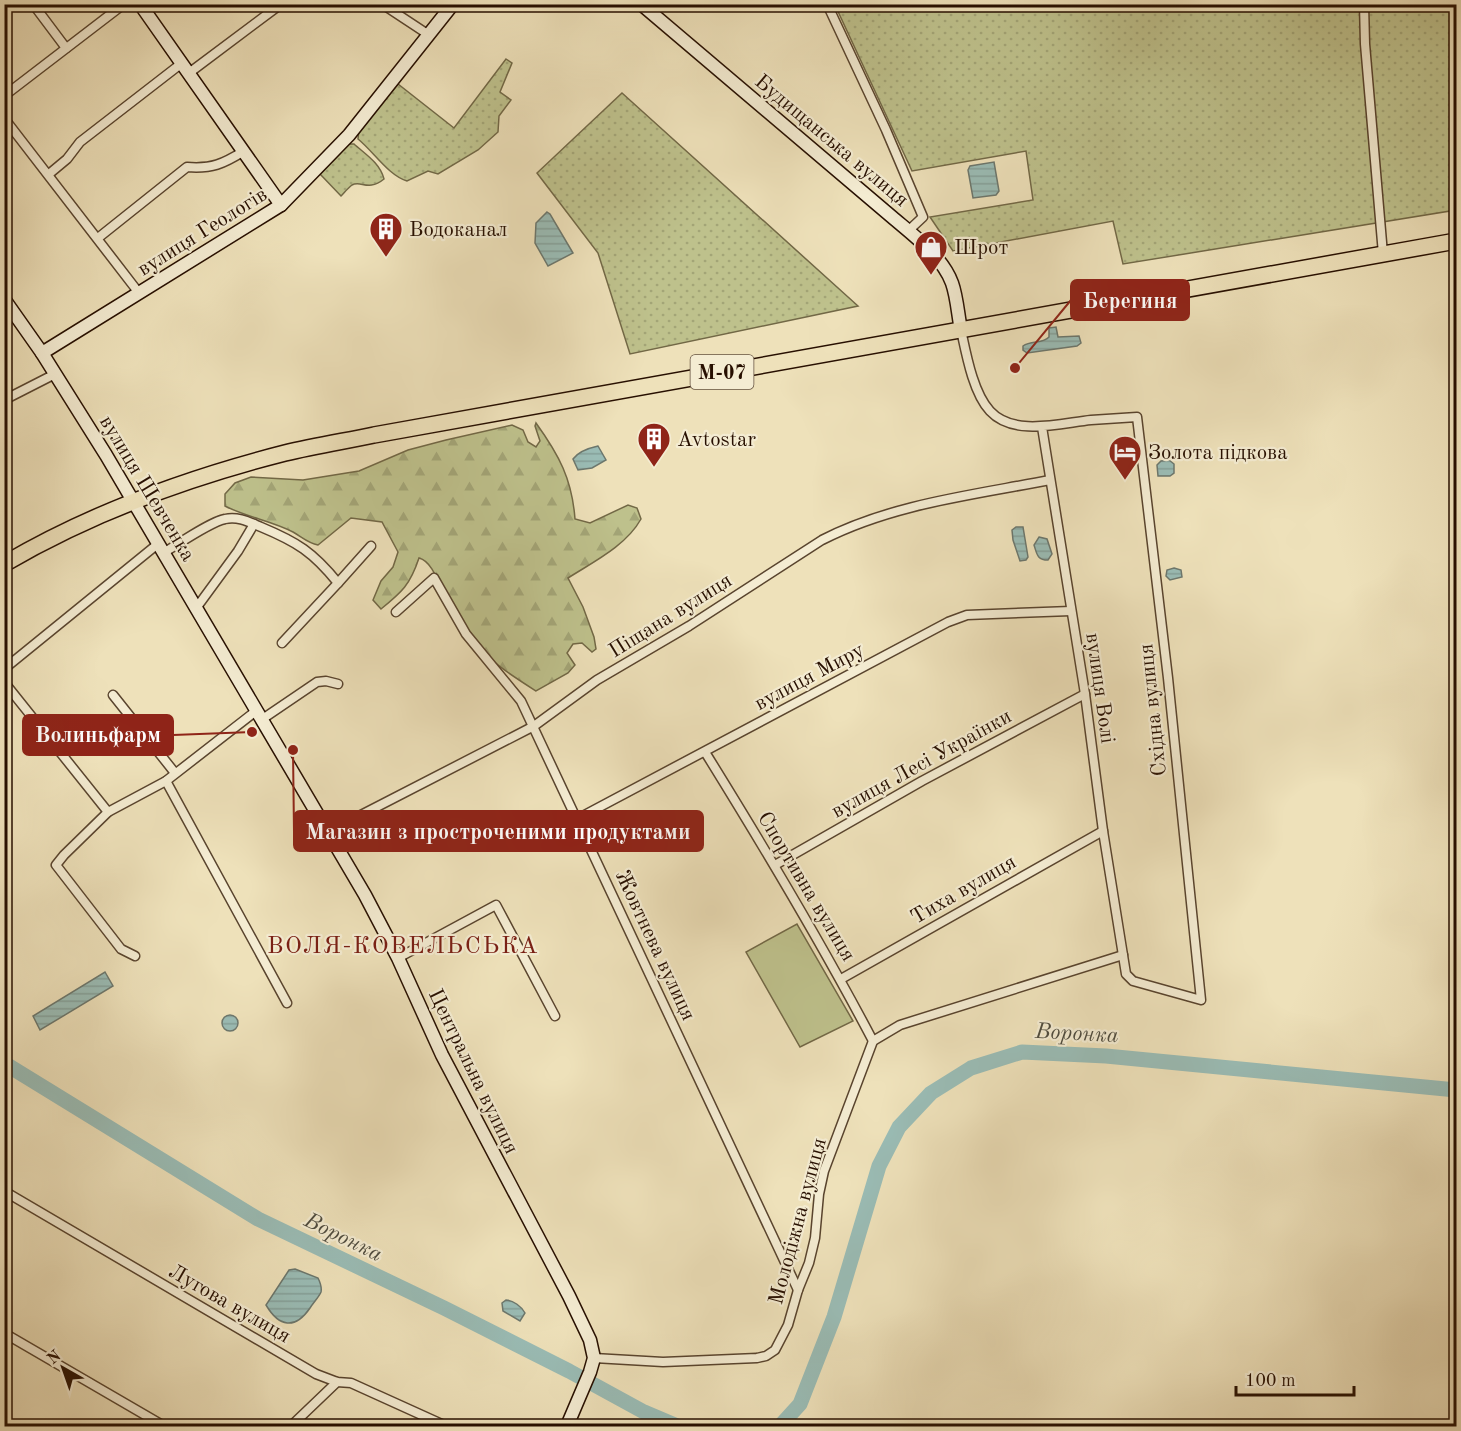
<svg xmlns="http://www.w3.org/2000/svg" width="1461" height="1431" viewBox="0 0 1461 1431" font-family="'Old Standard TT',serif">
<defs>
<pattern id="green-dots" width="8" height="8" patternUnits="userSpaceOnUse" patternTransform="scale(1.5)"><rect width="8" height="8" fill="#bec18c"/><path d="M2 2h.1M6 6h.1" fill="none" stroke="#a3a577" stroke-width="1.8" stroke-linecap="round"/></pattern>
<pattern id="forest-firs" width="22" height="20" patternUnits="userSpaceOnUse" patternTransform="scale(1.5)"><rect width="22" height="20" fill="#bec18c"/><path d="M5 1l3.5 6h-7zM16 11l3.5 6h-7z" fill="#a3a577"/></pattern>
<pattern id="water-rules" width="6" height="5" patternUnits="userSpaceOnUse" patternTransform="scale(1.5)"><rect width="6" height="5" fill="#9abcb5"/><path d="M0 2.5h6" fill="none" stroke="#85a09a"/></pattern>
</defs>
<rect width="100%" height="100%" fill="#eee1ba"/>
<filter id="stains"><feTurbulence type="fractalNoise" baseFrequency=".00333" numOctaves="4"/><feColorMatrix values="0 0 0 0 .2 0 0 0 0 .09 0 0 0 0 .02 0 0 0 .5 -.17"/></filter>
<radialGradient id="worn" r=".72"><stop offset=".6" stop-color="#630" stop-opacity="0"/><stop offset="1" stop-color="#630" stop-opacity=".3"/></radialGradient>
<g fill="url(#green-dots)" stroke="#726846" stroke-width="1.5">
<path d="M835,5H1456V210L1123,264L1113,221L953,251L930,217L1033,200L1026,151L912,171Z"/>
<path d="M506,59L512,63L500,92L511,100L499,116L498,132L478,150L438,174L428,171L407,181C388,175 374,152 358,139L359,129L398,84L454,128Z"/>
<path d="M622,93L858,306L630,354L598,253L537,173Z"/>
<path d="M348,144H354C365,154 380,163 384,179C368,192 361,180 352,185C348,188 344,193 341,196L320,174Z"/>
</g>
<path fill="url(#forest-firs)" stroke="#726846" stroke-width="1.5" d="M536,423C559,455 572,479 575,519L590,523L628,505L637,508L641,519C626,546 593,562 568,578L583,607L594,637L596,649L592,652L582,643L573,644L567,653L575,665L568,673L536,691C514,677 487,660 471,639C461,627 454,612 446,599C439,587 434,562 419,558C410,585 402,592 381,609L373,600L381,581L393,567L398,552L382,522L351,518L318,545C308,543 302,537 293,532C272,521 246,517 225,506V494L235,483L251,477L303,480L359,471L408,450L446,440L512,425L523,430L528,442L536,447L540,441L535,426Z"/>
<path fill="#bec18c" stroke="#726846" stroke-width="1.5" d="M797,924L853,1021L800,1047L746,952Z"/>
<g fill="url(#water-rules)" stroke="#6c776d" stroke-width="1.5">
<path d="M994,162L999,191L996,195L973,198L968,170L970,166Z"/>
<path d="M547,212L550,214L573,253L548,266L535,243L536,223Z"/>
<path d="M1056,327L1058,337L1079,336L1081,343L1077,346L1027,353L1023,350V346C1031,340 1043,344 1049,337V328Z"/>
<path d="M598,446L606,460L592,468L578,470L573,459C578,452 589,448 598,446Z"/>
<path d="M1169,460L1174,464V473L1170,476H1158L1157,465L1161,461Z"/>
<path d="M1016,527H1023L1028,557L1026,560L1020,561L1013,540L1012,530Z"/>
<path d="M1039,537L1047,539L1052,554L1048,560C1037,560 1037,554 1034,545Z"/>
<path d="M1174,568L1181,570L1182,577L1170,580L1166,576L1167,570Z"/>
<path d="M105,972L113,986L40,1030L33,1016Z"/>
<circle cx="230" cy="1023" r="8"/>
<path d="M295,1269L318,1278C320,1282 322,1287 321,1292C319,1297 313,1303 310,1308C295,1330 279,1327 266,1305L289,1270Z"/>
<path d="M506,1300C513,1300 522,1307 525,1313L520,1321L503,1311L502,1303Z"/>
</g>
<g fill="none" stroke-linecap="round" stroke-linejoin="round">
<g stroke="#9abcb5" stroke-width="15">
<path d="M4,1063L258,1219L444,1308L569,1371L644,1412L677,1426"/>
<path d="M780,1426L800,1404L834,1317L879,1166L899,1127L931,1093L971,1068L1022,1052L1106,1056L1456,1090"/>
</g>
<g stroke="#59442e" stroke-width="11">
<g id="street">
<path d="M33,4L66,48"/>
<path d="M382,4L429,35"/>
<path d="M827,4L886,130L923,217L908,231"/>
<path d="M1364,4L1365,44L1383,254"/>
<path d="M189,73L281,4"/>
<path d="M4,96L124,4"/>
<path d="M4,118L139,293"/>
<path d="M49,174L67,159L80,142L182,63"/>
<path d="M98,238L187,167C212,169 223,164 244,151"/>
<path d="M961,330C966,353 973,393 990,411C1014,437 1061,423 1091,420C1107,419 1122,418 1137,417L1168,678L1201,1000L1133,981L1126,974L1103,831L1085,694L1042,427"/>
<path d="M4,400L55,374"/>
<path d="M165,552C180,543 210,522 225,519C238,516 249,522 261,527C297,542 313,552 338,583L282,643"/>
<path d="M338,583L371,546"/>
<path d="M197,607L238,551L254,524"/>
<path d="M396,612L434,578L466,634L521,701L798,1290"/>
<path d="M4,669L159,543"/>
<path d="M4,682L108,812"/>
<path d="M113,695L175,773"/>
<path d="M261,720L317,682L326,681L338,684"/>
<path d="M705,752C764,847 821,942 873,1041"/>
<path d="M166,781L287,1003"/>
<path d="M577,819L948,622L967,615L1071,611"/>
<path d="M328,832L534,726L597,680L689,626L822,540C892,504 973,495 1050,480"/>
<path d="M775,865L922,781L1085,694"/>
<path d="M135,956L121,949L56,865L64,855L108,812L166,781L256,711"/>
<path d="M398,958L496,905L555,1016"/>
<path d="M841,979L1103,831"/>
<path d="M4,1191L316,1374L337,1382L351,1383L446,1426"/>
<path d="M4,1333L164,1426"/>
<path d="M594,1358L663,1362L757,1358L766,1356L775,1350L788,1325L798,1290L809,1263L815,1238L819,1194L824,1171L873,1041L900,1025L1123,955"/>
<path d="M291,1426L337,1382"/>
</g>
</g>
<g stroke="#270f00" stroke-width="15">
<g id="secondary">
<path d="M140,4L281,205"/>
<path d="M641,4L892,217C913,235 942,256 952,283C957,297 958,315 961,330"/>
<path d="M4,299L42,353L106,455L365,895L398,958L442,1055L569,1296L590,1340L594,1358L590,1372L567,1426"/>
<path d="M42,353L281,205L349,135L453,4"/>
</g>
</g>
<g stroke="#270f00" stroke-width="18">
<path id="highway" d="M4,564C91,513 187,478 285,453C314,446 345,441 374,435L1456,241"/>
</g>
<use href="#street" stroke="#f4ecd2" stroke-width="8"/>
<use href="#secondary" stroke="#f4ecd2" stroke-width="12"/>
<use href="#highway" stroke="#eee1ba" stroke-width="15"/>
</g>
<defs>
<g id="building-pin" transform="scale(1.725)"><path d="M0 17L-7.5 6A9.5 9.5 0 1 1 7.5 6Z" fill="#8f2418" stroke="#f4ecd2"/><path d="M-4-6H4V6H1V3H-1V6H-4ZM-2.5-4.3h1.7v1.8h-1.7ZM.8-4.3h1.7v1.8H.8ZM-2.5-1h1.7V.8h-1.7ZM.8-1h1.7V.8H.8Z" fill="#fff"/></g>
<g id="shop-pin" transform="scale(1.725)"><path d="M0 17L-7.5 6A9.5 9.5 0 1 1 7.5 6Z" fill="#8f2418" stroke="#f4ecd2"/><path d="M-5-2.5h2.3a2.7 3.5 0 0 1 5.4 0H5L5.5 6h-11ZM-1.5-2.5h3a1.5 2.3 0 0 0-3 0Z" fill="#fff"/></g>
<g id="hotel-pin" transform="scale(1.725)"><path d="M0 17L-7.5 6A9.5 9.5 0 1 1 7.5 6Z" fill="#8f2418" stroke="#f4ecd2"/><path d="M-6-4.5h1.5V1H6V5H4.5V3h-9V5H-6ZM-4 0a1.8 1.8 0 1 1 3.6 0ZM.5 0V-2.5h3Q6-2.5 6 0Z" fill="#fff"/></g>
</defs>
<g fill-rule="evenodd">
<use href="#building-pin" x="386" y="229"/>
<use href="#shop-pin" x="931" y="247"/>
<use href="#building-pin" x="654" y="439"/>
<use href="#hotel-pin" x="1125" y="452"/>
</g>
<g text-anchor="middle" stroke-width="4.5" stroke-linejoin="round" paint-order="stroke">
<rect fill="#f4ecd2" stroke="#64513f" stroke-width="1.5" x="690.5" y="355" width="63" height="34" rx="4.5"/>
<g font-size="20" font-weight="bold" fill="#270f00">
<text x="722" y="379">М-07</text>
</g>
<g font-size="21" fill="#270f00" stroke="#f4ecd2">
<text transform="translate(832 140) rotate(40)" y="7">Будищанська вулиця</text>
<text transform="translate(202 231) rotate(-32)" y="7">вулиця Геологів</text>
<text transform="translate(148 488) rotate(59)" y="7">вулиця Шевченка</text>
<text transform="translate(670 615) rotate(-32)" y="7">Піщана вулиця</text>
<text transform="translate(809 676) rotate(-28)" y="7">вулиця Миру</text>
<text transform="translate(1101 688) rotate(82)" y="7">вулиця Волі</text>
<text transform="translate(1152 710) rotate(-96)" y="7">Східна вулиця</text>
<text transform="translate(921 763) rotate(-29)" y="7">вулиця Лесі Українки</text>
<text transform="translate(807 886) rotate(59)" y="7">Спортивна вулиця</text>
<text transform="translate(963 889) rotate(-30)" y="7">Тиха вулиця</text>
<text transform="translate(656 945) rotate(65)" y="7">Жовтнева вулиця</text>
<text transform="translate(474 1071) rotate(64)" y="7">Центральна вулиця</text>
<text transform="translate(797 1221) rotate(-75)" y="7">Молодіжна вулиця</text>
<text transform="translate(230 1303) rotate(30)" y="7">Лугова вулиця</text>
</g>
<g font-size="21" fill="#270f00" stroke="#f4ecd2" text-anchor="start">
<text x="409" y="236">Водоканал</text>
<text x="954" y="254">Шрот</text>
<text x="677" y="446">Avtostar</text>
<text x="1148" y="459">Золота підкова</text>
</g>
<g font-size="22" font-style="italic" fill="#4f4c3f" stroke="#f4ecd2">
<text transform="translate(1077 1032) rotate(3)" y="8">Воронка</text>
<text transform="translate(344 1236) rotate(26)" y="8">Воронка</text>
</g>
<g font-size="24" letter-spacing="1.5" fill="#7a1f14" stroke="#f4ecd2">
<text x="403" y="953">ВОЛЯ-КОВЕЛЬСЬКА</text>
</g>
</g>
<path fill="none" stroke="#8f2418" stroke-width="2" d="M1015 368L1071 300M252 732L173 735M293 750L294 831"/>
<g fill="#8f2418" stroke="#f4ecd2" stroke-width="2">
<circle cx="1015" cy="368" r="6"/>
<circle cx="252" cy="732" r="6"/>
<circle cx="293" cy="750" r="6"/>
</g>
<g fill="#8f2418" stroke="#8f2418" stroke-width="2">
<rect x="1071" y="280" width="118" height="40" rx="6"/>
<rect x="23" y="715" width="150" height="40" rx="6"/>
<rect x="294" y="811" width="409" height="40" rx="6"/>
</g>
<g font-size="22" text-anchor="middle" font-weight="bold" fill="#fff">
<text x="1130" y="308">Берегиня</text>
<text x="98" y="742">Волиньфарм</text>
<text x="498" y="839">Магазин з простроченими продуктами</text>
</g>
<rect width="1461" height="1431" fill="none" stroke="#eee1ba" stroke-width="24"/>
<rect x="6" y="6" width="1449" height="1419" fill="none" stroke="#270f00" stroke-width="3"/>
<rect x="12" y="12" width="1437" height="1407" fill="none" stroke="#270f00" stroke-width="1.5"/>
<g transform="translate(63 1368) rotate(320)" stroke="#f4ecd2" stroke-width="4.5" paint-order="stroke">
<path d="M0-4.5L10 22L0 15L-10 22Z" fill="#270f00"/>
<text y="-9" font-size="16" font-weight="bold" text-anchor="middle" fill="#270f00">N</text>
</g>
<path d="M1236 1386v9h118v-9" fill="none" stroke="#270f00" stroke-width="3"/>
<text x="1245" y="1386" font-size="18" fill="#270f00" stroke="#f4ecd2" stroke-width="4.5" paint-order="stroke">100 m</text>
<rect width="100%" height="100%" filter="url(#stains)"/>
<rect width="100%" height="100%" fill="url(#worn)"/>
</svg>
